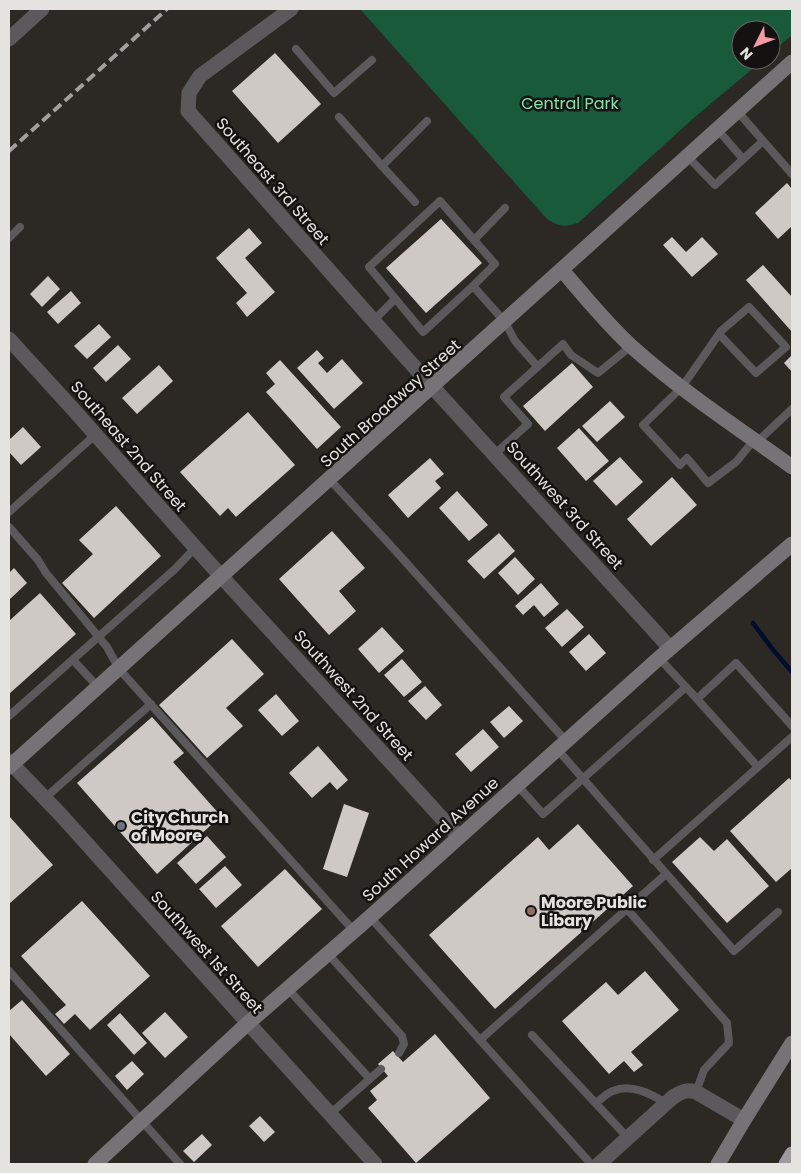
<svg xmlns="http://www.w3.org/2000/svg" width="801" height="1173" viewBox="0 0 801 1173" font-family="Poppins,sans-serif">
<rect width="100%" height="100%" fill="#2c2925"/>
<path fill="#185a39" d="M360,9H792V35L771,53V30H741V60H763L696,116L578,223C565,227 559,227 547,219Z"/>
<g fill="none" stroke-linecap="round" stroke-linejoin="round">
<path stroke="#000d2d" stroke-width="4.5" d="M753,623L774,651L792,672"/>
</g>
<g fill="#cec9c4">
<path d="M275,53L321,104L278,143L232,91Z"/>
<path d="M787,183L792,189V226L778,239L755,213Z"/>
<path d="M441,219L482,263L426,313L386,268Z"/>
<path d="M249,228L262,243L245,258L275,292L247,317L236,303L247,293L216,258Z"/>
<path d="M672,237L686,252L702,237L718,254L692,277L663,245Z"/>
<path d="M763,265L792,297V332L746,280Z"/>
<path d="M48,276L60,289L42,307L30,294Z"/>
<path d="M71,291L81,303L58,324L47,312Z"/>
<path d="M99,324L111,337L87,359L74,346Z"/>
<path d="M118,345L131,359L106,382L93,368Z"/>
<path d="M317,350L324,358L318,363L327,373L342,359L363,383L334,409L297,368Z"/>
<path d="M792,355V372L784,363Z"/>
<path d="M280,360L341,427L317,449L266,392L275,384L266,373Z"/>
<path d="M572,363L593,387L545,431L523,406Z"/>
<path d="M159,365L173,381L137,414L122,398Z"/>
<path d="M610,401L625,417L597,442L582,426Z"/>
<path d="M248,412L295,465L236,517L228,508L220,516L180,472Z"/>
<path d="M23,427L41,447L21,465L9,452V440Z"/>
<path d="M579,428L609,461L586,481L557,448Z"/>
<path d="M620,457L643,482L616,506L593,481Z"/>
<path d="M430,458L444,474L435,481L441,488L408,518L388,495Z"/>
<path d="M672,477L697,505L651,546L627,519Z"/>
<path d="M457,491L488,525L469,541L439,508Z"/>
<path d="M116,506L161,556L94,618L62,583L93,554L79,540Z"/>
<path d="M332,531L365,568L339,591L356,611L329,635L279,579Z"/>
<path d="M499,533L515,551L484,579L467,561Z"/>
<path d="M515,557L535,579L518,595L498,573Z"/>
<path d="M14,568L27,583L9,600V573Z"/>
<path d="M541,583L559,604L544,617L534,605L523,615L515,606Z"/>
<path d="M40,593L76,634L9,694V621Z"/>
<path d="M567,609L584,627L562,647L545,628Z"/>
<path d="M382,627L404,651L379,673L358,649Z"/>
<path d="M589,634L606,653L586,671L569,652Z"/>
<path d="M232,639L264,674L226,708L243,726L207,758L159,705Z"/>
<path d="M402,659L422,682L404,697L384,675Z"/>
<path d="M425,686L442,705L426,720L408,701Z"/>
<path d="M276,694L299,721L282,736L258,710Z"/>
<path d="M509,706L523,721L504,738L490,722Z"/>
<path d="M152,717L184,753L173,762L221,816L157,874L77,783Z"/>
<path d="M483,729L499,747L471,772L455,754Z"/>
<path d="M318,746L348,780L337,790L330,782L312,798L289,773Z"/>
<path d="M789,778L792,781V868L776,882L730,831Z"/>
<path d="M344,804L369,813L347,877L323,869Z"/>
<path d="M9,816L53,865L9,904Z"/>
<path d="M578,824L633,886L495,1009L429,935L538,837L549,850Z"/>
<path d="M207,836L226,857L196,884L177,863Z"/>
<path d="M700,837L714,851L727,839L769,886L727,923L672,862Z"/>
<path d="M225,866L242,885L216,908L199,889Z"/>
<path d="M285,869L322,909L258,967L221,926Z"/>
<path d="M82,901L150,976L90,1030L75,1014L64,1024L55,1014L66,1005L21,956Z"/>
<path d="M645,971L679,1010L631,1052L643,1065L634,1072L624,1061L609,1074L562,1021L606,982L618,995Z"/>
<path d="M22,1000L70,1054L46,1076L9,1034V1011Z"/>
<path d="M165,1012L188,1037L165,1058L142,1033Z"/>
<path d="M120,1013L147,1043L134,1055L107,1025Z"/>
<path d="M435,1034L490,1098L416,1163L368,1108L377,1100L370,1091L388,1076L378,1064L393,1051L403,1062Z"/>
<path d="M132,1061L144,1074L127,1090L115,1076Z"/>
<path d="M260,1116L275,1132L264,1142L249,1126Z"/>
<path d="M202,1134L212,1145L194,1162L183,1151Z"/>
</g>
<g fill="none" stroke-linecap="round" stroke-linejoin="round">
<g stroke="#5b595b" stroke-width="8">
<path d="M296,49L334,93L372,60"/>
<path d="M738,112L792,174"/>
<path d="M339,117L382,166L427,121"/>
<path d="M718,130L743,159"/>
<path d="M688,157L715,185L763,141"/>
<path d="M382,166L415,202"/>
<path d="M505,208L474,240L440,201L369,267L423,332L473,286L505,322L515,341L537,366"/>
<path d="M9,238L20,227"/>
<path d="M473,286L495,264L474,240"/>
<path d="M373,321L395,299"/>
<path d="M719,334L756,373L786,347L749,307L721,331L719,334L682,387L643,425L680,465L687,458L708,483L736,462L754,440"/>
<path d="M757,442L792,409"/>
<path d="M495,454L528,424L504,397L563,344L571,355L598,373L631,346"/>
<path d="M330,480L393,548L566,741"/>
<path d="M9,512L95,435"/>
<path d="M9,527L38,560L46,573L107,647L119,669L354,931"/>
<path d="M659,658L697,699L736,663L792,726"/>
<path d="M73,660L98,687"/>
<path d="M697,699L758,767"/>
<path d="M9,716L175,569L195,548"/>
<path d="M557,749L734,951L778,912"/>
<path d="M517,785L543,814L686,687"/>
<path d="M45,798L151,704"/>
<path d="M653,860L792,737"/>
<path d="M627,909L727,1023L729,1043L704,1070L696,1092"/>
<path d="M370,917L591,1164"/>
<path d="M328,954L402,1036L404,1044L399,1053"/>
<path d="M9,971L180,1164"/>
<path d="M288,989L370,1079"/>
<path d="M532,1035L628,1138"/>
<path d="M480,1040L666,874"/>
<path d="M596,1103C601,1099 607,1093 613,1091C631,1083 651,1094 666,1103"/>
<path d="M330,1114L381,1069"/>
</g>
<g stroke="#5b595b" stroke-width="15">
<path d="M291,9L200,76L189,93L188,111L409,361L670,648"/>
<path d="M9,39L42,9"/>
<path d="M9,339L72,408L201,554L459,837"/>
<path d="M9,761L60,814L375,1164"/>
<path d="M599,1164L673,1097C682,1092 686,1089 696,1092L744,1120"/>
</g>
<g stroke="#767376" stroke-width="15">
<path d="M562,270C584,296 606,323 631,346C681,391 738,428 792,467"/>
<path d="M9,767L792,62"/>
<path d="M95,1164L247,1024L370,917L659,658L792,544"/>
<path d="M718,1164L744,1120L792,1043"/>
</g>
<path stroke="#9d999e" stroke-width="15" d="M786,1164L792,1154"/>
<path stroke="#a29f9c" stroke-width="4" stroke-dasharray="10 5" stroke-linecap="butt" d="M9,151L167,9"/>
</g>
<circle fill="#6b7280" stroke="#141210" stroke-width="2" cx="121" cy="826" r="5"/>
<circle fill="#8d6e63" stroke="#141210" stroke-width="2" cx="531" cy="911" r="5"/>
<g text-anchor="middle" stroke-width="5" stroke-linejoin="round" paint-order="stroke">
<g font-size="16" fill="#83e1ab" stroke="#141210">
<text x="570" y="109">Central Park</text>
</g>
<g font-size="16" fill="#e5e3e0" stroke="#141210">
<text transform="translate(273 181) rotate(49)" y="6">Southeast 3rd Street</text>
<text transform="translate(390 403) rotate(-42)" y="6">South Broadway Street</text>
<text transform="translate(129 446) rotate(49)" y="6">Southeast 2nd Street</text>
<text transform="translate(565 505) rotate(48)" y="6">Southwest 3rd Street</text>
<text transform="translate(354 695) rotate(48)" y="6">Southwest 2nd Street</text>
<text transform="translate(430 839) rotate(-42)" y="6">South Howard Avenue</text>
<text transform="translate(207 952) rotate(48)" y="6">Southwest 1st Street</text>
</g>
<g font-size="16" font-weight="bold" fill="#e5e3e0" stroke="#141210" text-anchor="start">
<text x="131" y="823">City Church<tspan x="131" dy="18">of Moore</tspan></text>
<text x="541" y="908">Moore Public<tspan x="541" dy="18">Libary</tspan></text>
</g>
</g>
<rect width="801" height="1173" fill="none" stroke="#e5e3e0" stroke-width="20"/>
<g transform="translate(756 45) rotate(228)"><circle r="24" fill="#141210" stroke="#686663"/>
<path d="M0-4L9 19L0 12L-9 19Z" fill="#f39aa7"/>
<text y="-8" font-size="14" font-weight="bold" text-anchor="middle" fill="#e5e3e0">N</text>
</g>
</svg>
